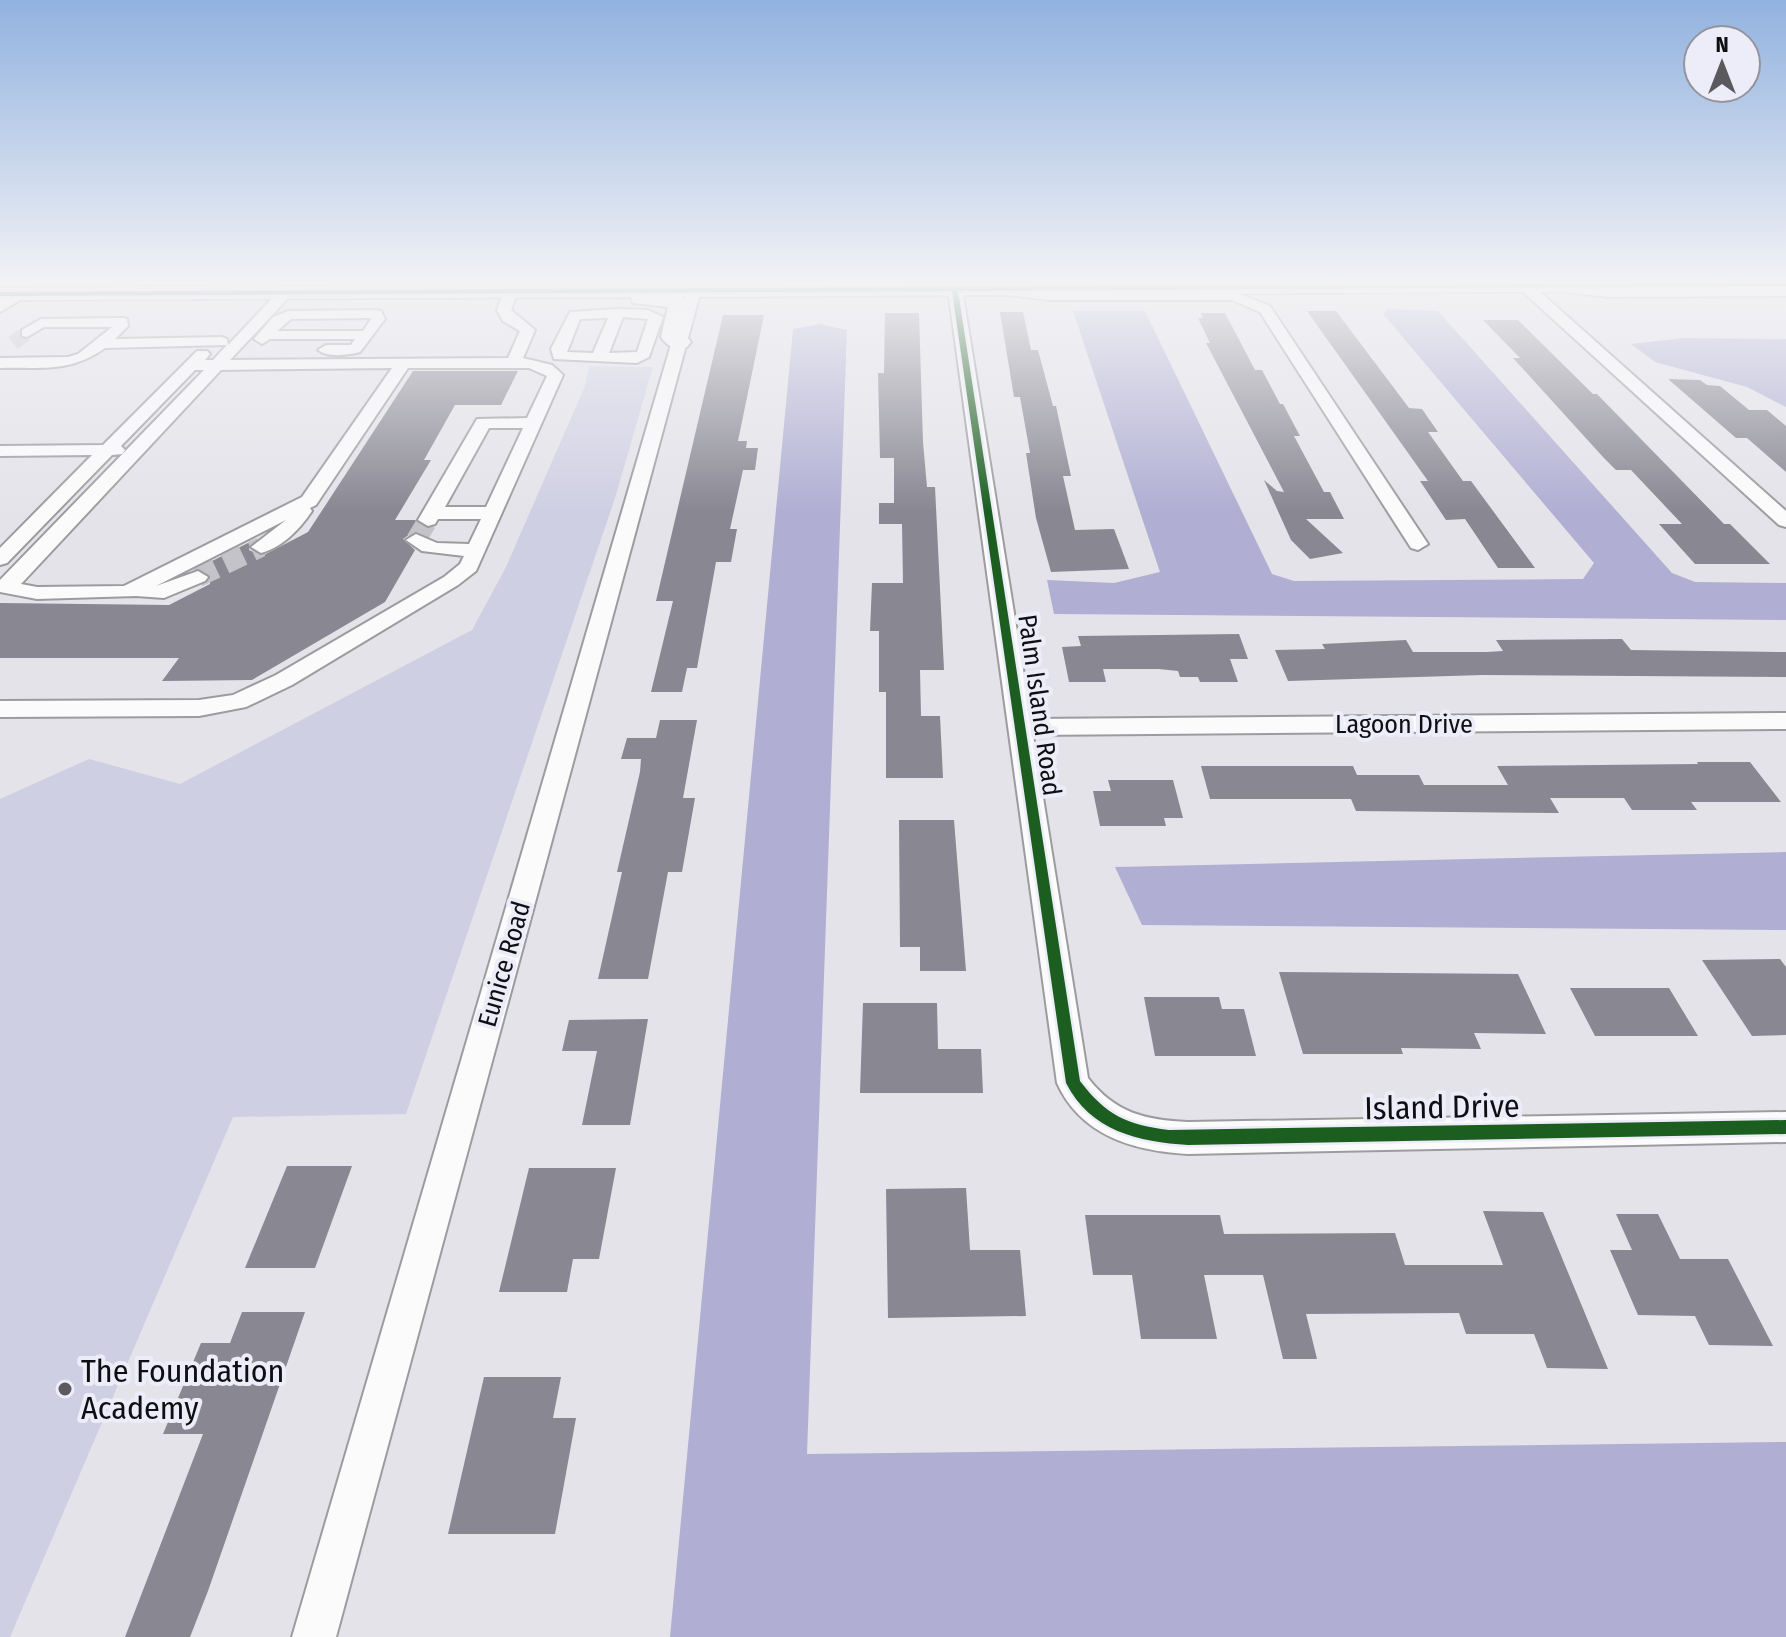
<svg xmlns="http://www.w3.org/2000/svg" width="1786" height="1637" viewBox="0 0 1786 1637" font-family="'Fira Sans Condensed',sans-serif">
<rect width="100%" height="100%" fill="#e3e3e9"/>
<path fill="#cfcfe3" d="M589,366L653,367L615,498L406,1114L233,1117L10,1637H0V799L89,759L180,784L472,630L506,567L585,386Z"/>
<g fill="#b0aed2">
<path d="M1388,309L1438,311L1672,573L1695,582L1786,583V620L1054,614L1047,580L1114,583L1160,572L1073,311H1145L1272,574L1294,581L1583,579L1594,563L1383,314Z"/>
<path d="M820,324L847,330L807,1454L1786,1442V1637H670L793,329Z"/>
<path d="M1683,338L1786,339V407L1747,387L1655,362L1631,344Z"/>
<path d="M1786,852V930L1142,925L1115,867Z"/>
</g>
<g fill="#888792">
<path d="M1307,311H1336L1409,408L1422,409L1438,432H1428L1463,481H1471L1535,568H1498L1465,519L1446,520L1420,481H1428Z"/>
<path d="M1000,312H1023L1031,350H1038L1053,406H1056L1071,476H1063L1075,530L1114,529L1129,569L1051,572L1036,518L1026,453H1030L1020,397H1014Z"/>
<path d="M885,313H919L923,442L927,487H935L944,670H920L921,716H940L943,778H886V692H879V631H870L872,583H903L902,524H879V503H894V458H880L878,373H884Z"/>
<path d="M1201,313H1225L1255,370H1262L1280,404H1283L1300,436H1294L1324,492H1330L1344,519H1306L1343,553L1310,559L1291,540L1264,480L1277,491L1284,492L1206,343H1210L1198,318H1203Z"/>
<path d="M723,315H764L738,441H747L746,448H758L755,470H743L730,529H737L731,562H716L697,668H687L682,692H651L673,601H656Z"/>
<path d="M1483,320H1518L1593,394H1597L1724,524H1730L1770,564H1695L1659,524H1682L1631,470H1616L1603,457L1513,358H1520Z"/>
<path d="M413,371H518L501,405H455L424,460H431L395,520H415L427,529L424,534L414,531L403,539L415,550L385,602L252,680L162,681L179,658H0V603L169,605L210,584V574L198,568L250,542L249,550L262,556L308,532Z"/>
<path d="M1668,379L1700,380L1707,385L1720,386L1749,410H1767L1786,426V472L1747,438H1736Z"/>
<path d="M1239,634L1248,659H1230L1238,682H1200L1198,677H1180L1178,671L1159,669H1103L1106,682H1069L1062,647L1081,646L1078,636Z"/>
<path d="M1622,639L1631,650L1786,652V677L1482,675L1288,681L1275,650L1325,649L1322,644L1406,640L1413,652H1487L1503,651L1496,640Z"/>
<path d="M660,720H697L683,798H695L682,872H668L648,979H598L622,872H617L640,772L641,759H621L627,738H656Z"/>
<path d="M1697,762H1750L1781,802H1691L1697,810H1632L1624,798H1550L1559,813L1356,811L1351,799H1210L1201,766H1353L1357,775H1419L1424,785H1508L1497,766L1698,764Z"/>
<path d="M1108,780H1173L1183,818H1164L1166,826H1100L1093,791H1111Z"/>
<path d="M899,820H954L966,971H920V947H900Z"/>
<path d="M1780,959L1786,967V1035L1752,1036L1702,960Z"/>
<path d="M1279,972L1518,974L1546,1034L1474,1033L1481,1049L1401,1048L1403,1054H1303Z"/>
<path d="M1570,988H1669L1698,1036H1595Z"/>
<path d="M1144,997H1219L1222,1009H1244L1256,1056H1155Z"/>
<path d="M863,1003H937L938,1049H981L983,1093H860Z"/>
<path d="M648,1019L630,1125H582L597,1051H562L569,1020Z"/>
<path d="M287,1166H352L315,1268H245Z"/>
<path d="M529,1168H616L599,1259H573L567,1292H499Z"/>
<path d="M966,1188L970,1250H1020L1026,1316L888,1318L886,1189Z"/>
<path d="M1483,1211L1543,1212L1608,1369L1547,1368L1534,1334H1466L1459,1313L1306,1314L1317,1359H1283L1263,1275H1204L1217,1339H1141L1132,1275H1093L1085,1215H1220L1224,1234L1395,1233L1405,1265H1503Z"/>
<path d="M1616,1214H1658L1680,1259H1728L1773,1346L1709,1345L1695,1316L1638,1315L1610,1250H1632Z"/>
<path d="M242,1312H305L208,1591L190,1637H125L203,1434H163L201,1343H230Z"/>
<path d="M484,1377H561L553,1418H576L555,1534H448Z"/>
</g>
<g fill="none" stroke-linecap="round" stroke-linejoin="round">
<path stroke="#c3c3c9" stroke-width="15" stroke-dasharray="15 8" stroke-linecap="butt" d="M13,343L27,333"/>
<g stroke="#c3c3c9" stroke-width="20" stroke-dasharray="20 10" stroke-linecap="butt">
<path d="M416,540L428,520"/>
<path d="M198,577L261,547"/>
</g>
<g stroke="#9c9ca0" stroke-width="4">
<g id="minor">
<path d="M1559,283L1609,289L1786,288V296L1609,297L1556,291L1549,287Z"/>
<path d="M1521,284H1531L1786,511V527L1779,525L1521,290Z"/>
<path d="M955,285L962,289L1031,719L1786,713V729L1033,735L1088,1078C1115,1113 1145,1120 1188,1122L1786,1112V1142L1188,1154C1134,1151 1081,1136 1057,1083L948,289Z"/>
<path d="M694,286L701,290L336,1637H292L687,290Z"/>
<path d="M511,287L518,291L511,310L535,330L523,358L552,365L563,375L476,571L458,585L292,685L246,707L199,716L0,717V701L199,700L233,695L276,675L444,577L460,564L464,556L422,551L406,540L416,534L437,543L469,544L481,519H438L435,524L428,526L418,520L477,419L527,418L547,376L529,368H408L316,505L310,508L312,511C300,529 283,547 261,553L251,547L286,520L156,586L198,571L208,577L205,581L164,598L136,596L37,599L0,592V580L204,370H195L121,446L125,450L122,454L112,455L7,563L0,565V548L92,455L0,456V446L103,445L197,351H207L210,354L205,360H213L227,345L105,348C71,373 40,367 0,368V358L68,357L78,354L112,327H44L27,337L22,336V330L41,319L122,318L127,319L128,326L115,339L222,337L227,339L228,345L281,289H291V295L230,360L508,358L520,331L503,321L497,310L504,291ZM392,368L302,497L124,586L37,587L21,584L221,370ZM489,428H523L486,507H445Z"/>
<path d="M1005,287L1049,292H1234L1270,306L1428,544L1418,550L1411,548L1260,312L1232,300H1049L1000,294L998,291Z"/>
<path d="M20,290L25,291V297L0,312V301Z"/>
<path d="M617,309L648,310L663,317L649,357L637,363L554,359L551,349L570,312ZM623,317L648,319L637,352L609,353ZM608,318L593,353L567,352L580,319Z"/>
<path d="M376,310L381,311L385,319L360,352C348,355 328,358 318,350L326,345H351L355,339H270L262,344L254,339L273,317L288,311ZM291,319L370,318L371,319L363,331H277Z"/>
</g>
</g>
<g stroke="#9c9ca0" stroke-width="4">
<path id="highway" d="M783,283H1786V290L682,297L690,305L685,335L691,342L687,347C675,350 668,347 661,337L668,307L633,303L631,297L0,300V288Z"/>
</g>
<use href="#minor" fill="#fbfbfc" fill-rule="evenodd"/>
<use href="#highway" fill="#fbfbfc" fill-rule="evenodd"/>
<g stroke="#ededf9" stroke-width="5">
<path id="cycleway" d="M1588,283H1786V286L958,291L1080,1081C1106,1115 1127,1125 1169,1130L1786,1120V1134L1188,1145C1139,1142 1090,1131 1066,1083L952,291L0,296V292Z"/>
</g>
<use href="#cycleway" fill="#1b5e20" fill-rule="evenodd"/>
</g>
<linearGradient id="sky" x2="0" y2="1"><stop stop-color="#91b2df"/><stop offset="0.55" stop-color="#f2f2f5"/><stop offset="1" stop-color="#f2f2f5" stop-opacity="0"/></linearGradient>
<rect width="1786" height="512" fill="url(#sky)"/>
<circle fill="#59595e" stroke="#ededf9" stroke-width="3" cx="65" cy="1389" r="8"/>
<g text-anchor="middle" stroke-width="8" stroke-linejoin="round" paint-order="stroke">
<g font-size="26" fill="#0f0f13" stroke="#ededf9">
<text transform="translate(1040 705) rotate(82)" y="9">Palm Island Road</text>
<text x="1404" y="733">Lagoon Drive</text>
<text transform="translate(504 964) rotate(-74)" y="9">Eunice Road</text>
</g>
<g font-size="32" fill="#0f0f13" stroke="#ededf9">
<text transform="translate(1442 1107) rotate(-1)" y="11">Island Drive</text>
</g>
<g font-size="32" fill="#0f0f13" stroke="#ededf9" text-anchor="start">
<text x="81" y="1382">The Foundation<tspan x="81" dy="37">Academy</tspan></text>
</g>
</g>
<g transform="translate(1722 64)"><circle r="38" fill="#ededf9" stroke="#94949d" stroke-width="2"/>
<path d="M0-6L14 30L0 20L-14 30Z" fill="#59595e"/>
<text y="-12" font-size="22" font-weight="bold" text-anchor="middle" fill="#0f0f13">N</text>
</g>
</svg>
